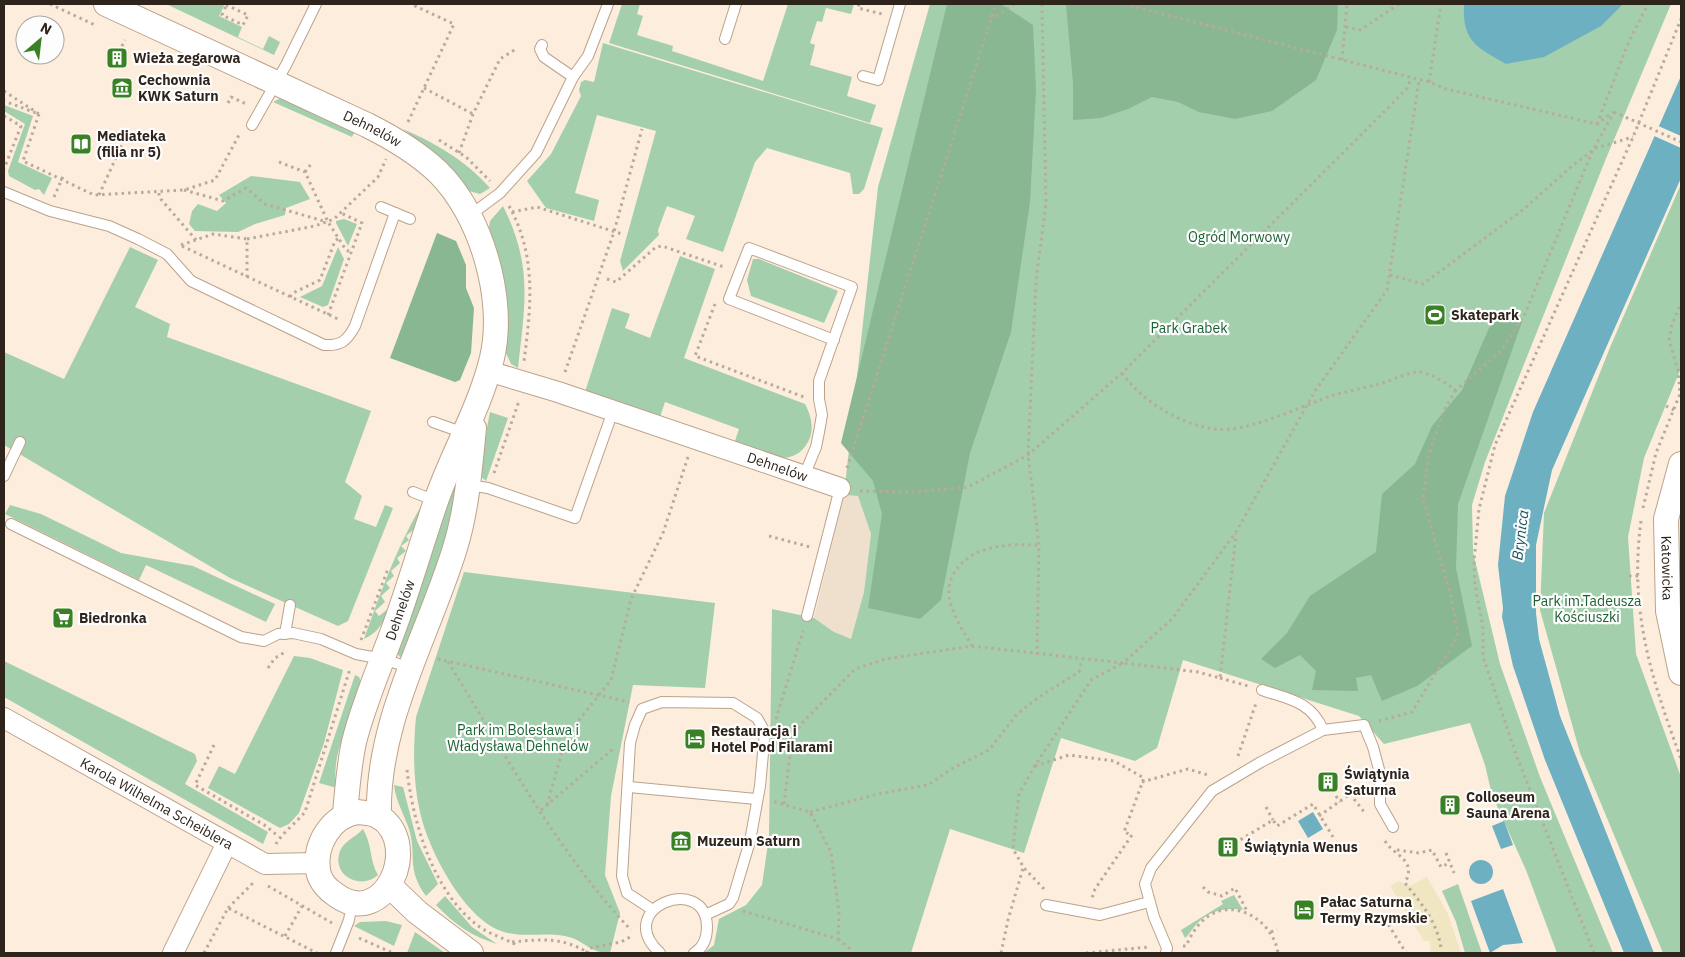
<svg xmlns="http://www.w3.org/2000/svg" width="1685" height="957" viewBox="0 0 1685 957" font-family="'IBM Plex Sans',sans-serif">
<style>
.industrial{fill:#eee0cc}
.green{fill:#a3cfac}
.forest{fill:#88b792}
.sand{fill:#f0e6c1}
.water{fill:#6cb0c1}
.pier{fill:#fdeddd}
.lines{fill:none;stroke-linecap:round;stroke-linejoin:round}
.service-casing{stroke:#bca28a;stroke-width:12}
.minor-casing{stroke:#bca28a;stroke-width:22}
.tertiary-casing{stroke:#bca28a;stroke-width:26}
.path{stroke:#b8aa9c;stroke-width:3;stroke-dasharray:2.5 4;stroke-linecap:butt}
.service{stroke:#fff;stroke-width:10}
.minor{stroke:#fff;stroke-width:20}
.tertiary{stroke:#fff;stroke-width:24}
.labels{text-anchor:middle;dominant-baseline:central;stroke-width:4.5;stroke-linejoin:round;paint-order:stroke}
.poi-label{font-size:14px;font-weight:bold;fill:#2e241b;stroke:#fdfdfd;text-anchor:start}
.street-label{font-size:14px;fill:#2e241b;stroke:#fdfdfd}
.park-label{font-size:14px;fill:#1b6233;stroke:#fdfdfd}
.water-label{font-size:15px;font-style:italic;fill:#17525f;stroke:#fdfdfd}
</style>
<rect width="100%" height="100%" fill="#fdeddd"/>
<path class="industrial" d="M844 495 858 496 871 534 864 592 851 640 834 632 814 618Z"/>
<g class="green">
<path d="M166 4H225L219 16 242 27 238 37 263 49 269 36 280 42 274 55Z"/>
<path d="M622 4H640L637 14 643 16 637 35 673 46 672 51 763 81 788 4H854L851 14 826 8 822 22 817 21 810 43 815 45 810 65 852 77 847 96 876 105 870 123 609 43Z"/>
<path d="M930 4H1671L1605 161 1485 462 1472 505 1473 552 1500 664 1540 777 1613 953H1557L1526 870 1492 795 1485 765 1470 723 1384 744 1359 716 1183 660 1157 748 1135 761 1061 738 1024 853 950 829 911 953H704L714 945 719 919 746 905 762 885 769 836 772 609 814 618 834 632 851 639 864 592 871 534 858 496 844 495 878 187Z"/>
<path d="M603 43 883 128 864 189 859 194H853L850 173 767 148 755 162 723 252 686 239 695 216 667 206 658 230 659 235 623 271 620 261 656 131 597 115 575 193 599 200 594 221 546 208 527 181 551 154 581 96 579 90 581 82 585 80 594 82Z"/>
<path d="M281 98 355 131 352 137 273 102Z"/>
<path d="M4 105 33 116 18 162 52 178 44 195 39 189 35 190 9 176 8 171 25 124 4 111Z"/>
<path d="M403 129C437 144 465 160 490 188L480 194 469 191 436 154Z"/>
<path d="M251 176 300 182 310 199 286 208 285 215 255 224 238 232 195 231 189 224 192 211 198 204 217 211 226 203 219 195Z"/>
<path d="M1681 184V368L1644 458 1628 537 1636 654 1681 777V953H1663L1580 753 1540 610 1544 513 1611 345Z"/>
<path d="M503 206C533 266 525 304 518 368L511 364 505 351V289L502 270 489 227 490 221Z"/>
<path d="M344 219 357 224 348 246 336 223V221Z"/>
<path d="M130 247 158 260 135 307 170 324 167 337 371 411 345 482 362 496 354 519 376 527 385 505 393 508 348 621 338 626 230 578 4 445V352L64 379Z"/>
<path d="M338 247 344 259 328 305 323 307 300 297 322 286Z"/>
<path d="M680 256 715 269 684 358 805 404C811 415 815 430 808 442 792 471 759 453 734 444L739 429 665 402 660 417 585 392 612 308 630 314 625 328 650 338Z"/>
<path d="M753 259H759L838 291 824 323 751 296 747 280Z"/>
<path d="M490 412 508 418 486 481 478 474Z"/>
<path d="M465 441 448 542 403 657H400L396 652Z"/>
<path d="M10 505 41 514 121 553 193 566 275 604 266 622 146 565 139 580 5 514Z"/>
<path d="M420 508 422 509 418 526 406 536 409 540 401 546 406 551 397 558 400 563 391 571 394 576 386 583 390 588 381 596 385 602 375 611 379 616 389 608C383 623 379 632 364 639 380 594 396 549 420 508Z"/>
<path d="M464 572 715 603 705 688 633 685 611 796 605 875 620 913 610 953C590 953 586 942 569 937 547 931 522 939 501 931 463 917 428 849 420 812 413 782 413 748 416 717Z"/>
<path d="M294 656 310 658 343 670 324 743 299 813 289 824 280 828 208 788 219 766 235 774Z"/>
<path d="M4 661 195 754 197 761 185 784 268 832 263 844 4 697Z"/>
<path d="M355 675 359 677 363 687C352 717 329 756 337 788L319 783Z"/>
<path d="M394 785 403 787 417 841 438 884 426 896C406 869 417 855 409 829 404 814 396 802 394 785Z"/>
<path d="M363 829C373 847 369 859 378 875 360 891 331 875 340 851 344 841 356 837 363 829Z"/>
<path d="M1458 884 1482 953H1465L1456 922 1442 891Z"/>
<path d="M1234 895 1243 910C1224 907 1208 911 1195 926 1191 930 1189 935 1185 938L1181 930 1223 904 1221 901Z"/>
<path d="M445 896 472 927 497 944C471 936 454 924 436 905Z"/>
<path d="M386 921 402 925 394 946 354 926 360 922Z"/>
<path d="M415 932 445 953H407Z"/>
</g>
<g class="forest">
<path d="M947 4H1001L1033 25 1036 90 1030 202 1011 332 970 453 941 600 920 619 868 608 882 514 873 481 841 443Z"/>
<path d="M1066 4H1338L1337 30 1316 80 1272 111 1235 119 1199 112 1178 102 1152 97 1128 109 1101 118 1073 120V83Z"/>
<path d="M437 233 456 241 466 265V288L474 308 471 353 460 380 455 382 390 358Z"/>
<path d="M1507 312 1522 322 1458 504 1456 568 1472 646 1417 686 1382 701 1371 675 1356 678 1358 691 1312 690 1316 671 1300 655 1275 668 1261 659 1287 633 1310 596 1376 552 1382 494 1415 464 1432 426 1462 390 1489 328Z"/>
</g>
<path class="sand" d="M1427 877 1448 914 1461 953H1431L1430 941H1424L1390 886 1399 881 1410 886Z"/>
<g class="water">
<path d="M1464 4H1623L1601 26 1544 57 1506 64C1476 47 1462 41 1464 4Z"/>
<path d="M1681 76V178L1552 470 1536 545V613L1539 639 1560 716 1654 953H1624L1545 760 1513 666 1502 617 1503 608 1498 565 1505 496 1533 412Z"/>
<path d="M1313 812 1323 829 1308 838 1298 821Z"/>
<path d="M1504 821 1513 845 1501 849 1492 826Z"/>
<circle cx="1481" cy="872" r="12"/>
<path d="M1503 889 1523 943 1503 945 1490 953 1471 901Z"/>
</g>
<path class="pier" d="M1656 125 1681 136V148L1652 135Z"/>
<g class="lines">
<g class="service-casing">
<g id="service">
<path d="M725 39 736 4"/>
<path d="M542 45 540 49 544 57 573 77"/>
<path d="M863 76 878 80 900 4"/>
<path d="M252 125 286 65 316 4"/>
<path d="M4 192 50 211 109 226 138 239 167 254 191 281 324 345C341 346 347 341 355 326L395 213"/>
<path d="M381 207 410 219"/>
<path d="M469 216 500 193 536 153 573 77 588 56 608 4"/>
<path d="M433 422 464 433"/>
<path d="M4 476 20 442"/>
<path d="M804 476 816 447 819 432 822 415 819 399V381L852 287 749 248 729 299 834 340"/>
<path d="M468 485 488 488 575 518 613 411"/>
<path d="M413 492 436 501"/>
<path d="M11 524 241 637 264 641 278 634 293 633 321 639 356 654 383 659 411 668"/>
<path d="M807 616 840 488"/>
<path d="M285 634 290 605"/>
<path d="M1262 690C1288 699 1311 701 1323 730"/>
<path d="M629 787 756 799"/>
<path d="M1046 905 1100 915 1149 902"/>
<path d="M653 910 627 893 622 876 630 743 635 725 642 709 662 702 733 703 757 718 765 732 760 786 750 841 733 898 729 904 705 915"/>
<path d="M336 953 349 920 352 903"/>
<path d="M660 953C611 908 706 872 707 927 707 938 703 948 694 953"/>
<path d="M1166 953 1167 948 1154 917 1145 884 1151 868 1212 791 1261 762 1323 730 1364 725 1373 747 1380 773V804L1393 827"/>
</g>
</g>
<g class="minor-casing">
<g id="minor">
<path id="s1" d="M488 371 558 392 840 488"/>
<path id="s2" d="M4 718 265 864 317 863"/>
<path d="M173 953 227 843"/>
</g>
</g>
<g class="tertiary-casing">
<g id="tertiary">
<path id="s3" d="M106 4 367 125C393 138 417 152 438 172 481 214 506 299 492 358 480 408 453 452 436 501 423 539 412 577 399 614 385 655 364 701 354 742 349 765 347 790 345 814"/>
<path id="s4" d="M1681 464 1666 519 1668 611 1681 673"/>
<path d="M358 812C364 813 374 813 380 817 422 846 384 930 336 895 328 890 320 881 318 871 314 844 331 816 358 812Z"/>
<path d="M379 817C376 722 428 636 455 548 467 509 470 468 474 428"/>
<path d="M390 886 417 912 471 953"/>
</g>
</g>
<g class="path">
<path d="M50 4 95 25"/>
<path d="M859 4 858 8 882 14"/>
<path d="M1124 4 1429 82 1446 89 1597 124 1613 112"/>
<path d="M226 5 248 15 243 25 222 15 227 4"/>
<path d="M990 17H995L1014 4"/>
<path d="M1346 27 1360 30 1399 4"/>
<path d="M119 52 125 40"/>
<path d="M1342 60 1347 4"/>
<path d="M1429 82 1441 4"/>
<path d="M424 88 473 114"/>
<path d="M4 91 39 114 4 101"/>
<path d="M228 103 231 97 246 104"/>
<path d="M1614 112 1681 142"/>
<path d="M39 114 23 161 94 195 184 190 215 180 240 133"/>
<path d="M4 116 21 126 4 169"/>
<path d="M408 122 454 24 411 4"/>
<path d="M1597 124 1629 41 1648 4"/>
<path d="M439 140 466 157 490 181"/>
<path d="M459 153 473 114 500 59 516 49"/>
<path d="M279 162 305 172 328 222 346 250 351 252"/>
<path d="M305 172 311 164"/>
<path d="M184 190 223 201 246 188 265 204 327 222"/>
<path d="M159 193V197L196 240"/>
<path d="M99 195 125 138 112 131"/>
<path d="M54 197 64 174"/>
<path d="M509 206C537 256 531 307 524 361"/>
<path d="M512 212 537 207 622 234"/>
<path d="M247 239 315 226 334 219 378 177 386 159"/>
<path d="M181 245 213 234 247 239V277"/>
<path d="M182 246 340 320"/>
<path d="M1390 275 1423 284 1524 209 1572 166 1596 148 1633 137"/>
<path d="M607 279 616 282 656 247 662 246 724 267"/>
<path d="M290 297 293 293 320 280 335 241 339 238"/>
<path d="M715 304 695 356 804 397"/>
<path d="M328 315 362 223 341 213"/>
<path d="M565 372 614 232 642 129"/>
<path d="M1122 373C1142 401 1179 424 1214 429 1246 434 1303 405 1334 395 1349 391 1364 388 1379 384 1388 382 1411 371 1419 372 1432 373 1445 383 1456 390L1501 351 1525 314 1592 152 1614 112"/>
<path d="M1666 406 1674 410"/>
<path d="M847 468 996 4"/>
<path d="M494 473 519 401"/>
<path d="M860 491 914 492 968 487 1028 455 1122 373 1392 104 1407 88 1411 79"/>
<path d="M1643 508 1656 453 1680 394 1678 370 1669 340 1672 324 1681 304"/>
<path d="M1641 521C1629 611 1651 677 1681 759"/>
<path d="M769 536 810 547"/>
<path d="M1629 576H1638"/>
<path d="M361 640 388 569"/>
<path d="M972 646 1123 663 1172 619 1236 532 1315 391 1387 290 1419 80"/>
<path d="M1037 655 1039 545 1028 455 1036 280 1046 203 1042 4"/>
<path d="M438 659 629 702"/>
<path d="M448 662C504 752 558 853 631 930"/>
<path d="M268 668 275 658 287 651"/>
<path d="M1220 678 1248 686"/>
<path d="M776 719 803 631"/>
<path d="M1379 721 1412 712 1458 636 1452 600 1423 499 1428 457 1444 410 1456 390"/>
<path d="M214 745 195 785 266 826 279 837"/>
<path d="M1238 756 1256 703"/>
<path d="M1035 766 1069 755 1114 761 1144 778 1124 832 1132 835 1095 889 1092 898"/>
<path d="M407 770C413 823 433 891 477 925 490 935 505 938 518 946"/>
<path d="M1142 782 1188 769 1208 775"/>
<path d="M1350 794 1365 813"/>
<path d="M1336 796 1340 802"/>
<path d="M784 804 792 738 803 722 855 669 885 659 972 646C965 634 955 619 951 605 948 594 948 585 953 575 970 544 1008 544 1039 545"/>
<path d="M547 805 564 745 579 720 611 680 631 599 663 533 688 457"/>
<path d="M1266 807 1273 820"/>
<path d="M541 810 613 749"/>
<path d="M810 812 878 794 928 785 953 768 989 750 1017 714 1039 697 1079 672 1082 659"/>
<path d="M1319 816 1350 794 1354 769"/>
<path d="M1385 841C1395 857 1417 859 1405 883 1422 904 1437 922 1441 948"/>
<path d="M1235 843 1273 820 1277 826 1313 804 1333 837"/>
<path d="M276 844C282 833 297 822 305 812L350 669"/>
<path d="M1397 850 1419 853 1432 850 1441 867 1449 863"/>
<path d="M1446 853 1454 873"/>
<path d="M268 886 332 923"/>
<path d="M1203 887 1208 892 1222 896 1235 888 1248 913"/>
<path d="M1044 889 1024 868 1013 849 1019 794 1036 764 1091 680 1123 663 1198 672 1220 678 1236 534"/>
<path d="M228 908 254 882"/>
<path d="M743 911 838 939 839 913 831 852 810 812 772 801"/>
<path d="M1385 919 1406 953"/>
<path d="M1271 932 1277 929"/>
<path d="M285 936 302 906"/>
<path d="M359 938 393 953"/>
<path d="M838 939 849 948 850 953"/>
<path d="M512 942C544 939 561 937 589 953"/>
<path d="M1183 946H1186C1192 933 1199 921 1212 914 1241 899 1274 925 1278 953"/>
<path d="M204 953 228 908 317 953"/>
<path d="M586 953 590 948 621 942 632 936"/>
<path d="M1001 953 1008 920 1023 868"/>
<path d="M1086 953 1149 947"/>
<path d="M1594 953 1517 757 1483 657V628L1475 585 1474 561 1479 509 1495 445 1633 137 1681 19"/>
</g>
<use href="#service" class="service"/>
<use href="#minor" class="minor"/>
<use href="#tertiary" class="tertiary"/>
</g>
<defs>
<g id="building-square" transform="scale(1.125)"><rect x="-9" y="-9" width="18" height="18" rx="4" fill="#3a8126" stroke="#fdfdfd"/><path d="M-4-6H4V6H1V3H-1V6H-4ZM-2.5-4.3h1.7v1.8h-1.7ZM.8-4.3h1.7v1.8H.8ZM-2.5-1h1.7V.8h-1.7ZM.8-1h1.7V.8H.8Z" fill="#fff"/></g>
<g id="museum-square" transform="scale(1.125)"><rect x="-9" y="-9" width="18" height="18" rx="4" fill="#3a8126" stroke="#fdfdfd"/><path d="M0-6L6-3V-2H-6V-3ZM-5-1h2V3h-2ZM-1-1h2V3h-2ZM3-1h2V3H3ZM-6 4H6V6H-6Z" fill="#fff"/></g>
<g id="library-square" transform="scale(1.125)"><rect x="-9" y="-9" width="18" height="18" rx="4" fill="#3a8126" stroke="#fdfdfd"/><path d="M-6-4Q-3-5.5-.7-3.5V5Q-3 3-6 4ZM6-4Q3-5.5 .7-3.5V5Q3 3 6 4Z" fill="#fff"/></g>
<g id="stadium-square" transform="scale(1.125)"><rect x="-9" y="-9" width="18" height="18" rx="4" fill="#3a8126" stroke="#fdfdfd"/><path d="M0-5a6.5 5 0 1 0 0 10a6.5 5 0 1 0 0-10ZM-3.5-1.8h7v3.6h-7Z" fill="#fff"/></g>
<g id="supermarket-square" transform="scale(1.125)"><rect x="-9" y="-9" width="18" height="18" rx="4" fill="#3a8126" stroke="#fdfdfd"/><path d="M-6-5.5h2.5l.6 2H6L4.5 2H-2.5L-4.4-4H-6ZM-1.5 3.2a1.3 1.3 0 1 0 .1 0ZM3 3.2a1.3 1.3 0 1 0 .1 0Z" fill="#fff"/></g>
<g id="hotel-square" transform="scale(1.125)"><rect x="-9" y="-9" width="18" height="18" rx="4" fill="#3a8126" stroke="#fdfdfd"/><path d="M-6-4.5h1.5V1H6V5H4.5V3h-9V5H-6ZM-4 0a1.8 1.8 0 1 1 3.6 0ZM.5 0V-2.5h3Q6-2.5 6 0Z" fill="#fff"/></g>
</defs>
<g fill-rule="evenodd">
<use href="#building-square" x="117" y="58"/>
<use href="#museum-square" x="122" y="88"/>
<use href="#library-square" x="81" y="144"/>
<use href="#stadium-square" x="1435" y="315"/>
<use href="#supermarket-square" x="63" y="618"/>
<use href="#hotel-square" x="695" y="739"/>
<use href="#building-square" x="1328" y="782"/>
<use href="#building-square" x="1450" y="805"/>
<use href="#museum-square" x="681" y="841"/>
<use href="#building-square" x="1228" y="847"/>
<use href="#hotel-square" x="1304" y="910"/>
</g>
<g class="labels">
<g class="poi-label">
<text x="133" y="58">Wieża zegarowa</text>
<text x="138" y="80">Cechownia<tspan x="138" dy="16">KWK Saturn</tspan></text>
<text x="97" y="136">Mediateka<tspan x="97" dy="16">(filia nr 5)</tspan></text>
<text x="1451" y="315">Skatepark</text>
<text x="79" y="618">Biedronka</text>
<text x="711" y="731">Restauracja i<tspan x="711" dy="16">Hotel Pod Filarami</tspan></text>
<text x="1344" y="774">Świątynia<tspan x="1344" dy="16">Saturna</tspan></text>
<text x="1466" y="797">Colloseum<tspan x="1466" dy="16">Sauna Arena</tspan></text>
<text x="697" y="841">Muzeum Saturn</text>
<text x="1244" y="847">Świątynia Wenus</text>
<text x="1320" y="902">Pałac Saturna<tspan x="1320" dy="16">Termy Rzymskie</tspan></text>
</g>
<g class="street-label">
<text stroke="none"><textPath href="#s3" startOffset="294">Dehnelów</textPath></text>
<text stroke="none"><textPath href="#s1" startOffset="305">Dehnelów</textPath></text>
<text stroke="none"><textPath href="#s4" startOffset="106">Katowicka</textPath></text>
<text transform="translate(400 610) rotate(-71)">Dehnelów</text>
<text stroke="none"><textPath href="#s2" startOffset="175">Karola Wilhelma Scheiblera</textPath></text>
</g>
<g class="park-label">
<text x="1239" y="237">Ogród Morwowy</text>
<text x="1189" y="328">Park Grabek</text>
<text x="1587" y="601">Park im.Tadeusza<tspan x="1587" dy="16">Kościuszki</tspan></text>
<text x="518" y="730">Park im Bolesława i<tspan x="518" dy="16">Władysława Dehnelów</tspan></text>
</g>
<g class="water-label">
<text transform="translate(1520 535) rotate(-83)">Brynica</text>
</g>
</g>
<rect width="1685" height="957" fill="none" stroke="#2e241b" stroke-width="10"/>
<g transform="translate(40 40) rotate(28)"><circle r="24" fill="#fdfdfd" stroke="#aaa6a3"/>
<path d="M0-4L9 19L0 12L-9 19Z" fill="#3a8126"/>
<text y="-8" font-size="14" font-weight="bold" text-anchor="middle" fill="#2e241b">N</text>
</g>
</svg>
